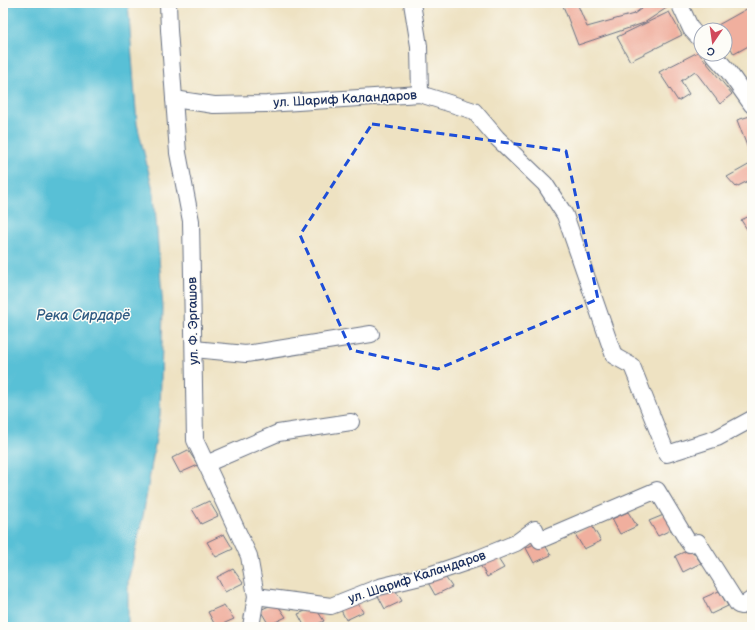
<svg xmlns="http://www.w3.org/2000/svg" width="755" height="630" viewBox="0 0 755 630" font-family="'Balsamiq Sans',sans-serif">
<style>
.water{fill:#59c0d6;stroke:#3a789a}
.building{fill:#f0af9e}
.lines{fill:none;stroke-linecap:round;stroke-linejoin:round}
.street-casing{stroke:#656e81;stroke-width:18}
.street{stroke:#fff;stroke-width:16}
.marked{fill:none;stroke:#1d4ed8;stroke-width:3;stroke-dasharray:8 5;stroke-linejoin:round}
.labels{text-anchor:middle;dominant-baseline:central;stroke-width:3;stroke-linejoin:round;paint-order:stroke}
.street-label{font-size:13px;fill:#1b2f5e;stroke:#fdfcf7}
.water-label{font-size:14px;font-style:italic;fill:#2e5a82;stroke:#fdfcf7}
</style>
<rect width="100%" height="100%" fill="#fdfcf7"/>
<filter id="ink" filterUnits="userSpaceOnUse"><feTurbulence type="fractalNoise" baseFrequency=".025" numOctaves="2"/><feDisplacementMap in="SourceGraphic" scale="8" xChannelSelector="R" yChannelSelector="G"/><feConvolveMatrix kernelMatrix="1 2 1 2 8 2 1 2 1" color-interpolation-filters="sRGB"/></filter>
<filter id="wash" filterUnits="userSpaceOnUse"><feTurbulence type="fractalNoise" baseFrequency=".012" numOctaves="4" result="noise"/><feDisplacementMap in="SourceGraphic" scale="16" xChannelSelector="R" yChannelSelector="G"/><feGaussianBlur stdDeviation="0.9" result="paint"/><feColorMatrix in="noise" values="0 0 0 0 0 0 0 0 0 0 0 0 0 0 0 0 0 1.4 0 .05"/><feComposite in="paint" operator="in"/></filter>
<g filter="url(#wash)">
<rect width="100%" height="100%" fill="#eee2c2"/>
<path class="water" d="M3 3H128L137 124 154 194 163 308 160 415 143 516 128 581V627H3Z"/>
<g id="blocks">
<g class="building">
<path d="M562 3H577L587 27 634 14 649 3H671V5L644 23 578 45Z"/>
<path d="M752 6V44L734 54 725 38V30H720L718 25Z"/>
<path d="M669 12 682 35 630 61 617 37Z"/>
<path d="M698 52 732 94 720 104 695 71 681 81 689 94 678 101 659 72Z"/>
<path d="M750 116 752 120V152L750 154 737 120Z"/>
<path d="M752 163V179L736 187 727 177Z"/>
<path d="M752 215V237L741 220Z"/>
<path d="M188 450 198 465 180 473 172 458Z"/>
<path d="M209 501 218 516 201 524 192 509Z"/>
<path d="M628 512 637 526 620 534 612 519Z"/>
<path d="M666 514 675 528 658 536 649 521Z"/>
<path d="M592 526 601 541 584 549 575 534Z"/>
<path d="M224 534 233 549 216 557 207 542Z"/>
<path d="M542 540 551 555 534 563 526 548Z"/>
<path d="M691 549 701 563 683 572 675 556Z"/>
<path d="M495 554 504 568 487 577 478 561Z"/>
<path d="M233 569 243 583 225 592 217 577Z"/>
<path d="M442 572 452 587 435 595 426 579Z"/>
<path d="M393 586 402 601 385 609 377 594Z"/>
<path d="M719 591 728 606 711 614 703 598Z"/>
<path d="M354 597 363 612 346 620 338 604Z"/>
<path d="M276 603 286 617 269 625 260 610Z"/>
<path d="M224 605 234 619 216 627 208 612Z"/>
<path d="M315 607 324 621 311 627H305L298 614Z"/>
</g>
</g>
</g>
<g filter="url(#ink)">
<use href="#blocks" fill-opacity="0" stroke="#656e81" stroke-width="1"/>
<g class="lines">
<g class="street-casing">
<g id="street">
<path d="M168 3 169 30 178 153 191 221 195 440 249 556 256 596 251 627"/>
<path d="M412 3 419 46 420 94"/>
<path d="M679 3 691 29 701 40"/>
<path d="M713 54 728 71 752 105"/>
<path d="M174 99 214 105 267 104 420 94 474 111 497 138 545 184 565 215 614 356 632 366 667 454 717 438 752 419"/>
<path d="M194 349 246 354 371 334"/>
<path d="M206 464 278 433 351 422"/>
<path d="M256 596 331 606 379 587 429 575 479 558 516 543 535 529 540 540 657 490 687 540 690 544 698 542 738 605 742 606 752 599"/>
</g>
</g>
<use href="#street" class="street"/>
</g>
</g>
<path class="marked" d="M372 124 566 151 598 299 438 369 351 350 300 235Z"/>
<g class="labels">
<g class="street-label">
<text transform="translate(345 99) rotate(-3)">ул. Шариф Каландаров</text>
<text transform="translate(193 321) rotate(-91)">ул. Ф. Эргашов</text>
<text transform="translate(417 577) rotate(-18)">ул. Шариф Каландаров</text>
</g>
<g class="water-label">
<text x="83" y="315">Река Сирдарё</text>
</g>
</g>
<rect width="755" height="630" fill="none" stroke="#fdfcf7" stroke-width="16"/>
<g transform="translate(713 42) rotate(193)"><circle r="19" fill="#fdfcf7" stroke="#a3aaba"/>
<path d="M0-3L7 15L0 10L-7 15Z" fill="#d1495b"/>
<text y="-6" font-size="11" font-weight="bold" text-anchor="middle" fill="#1b2f5e">С</text>
</g>
</svg>
